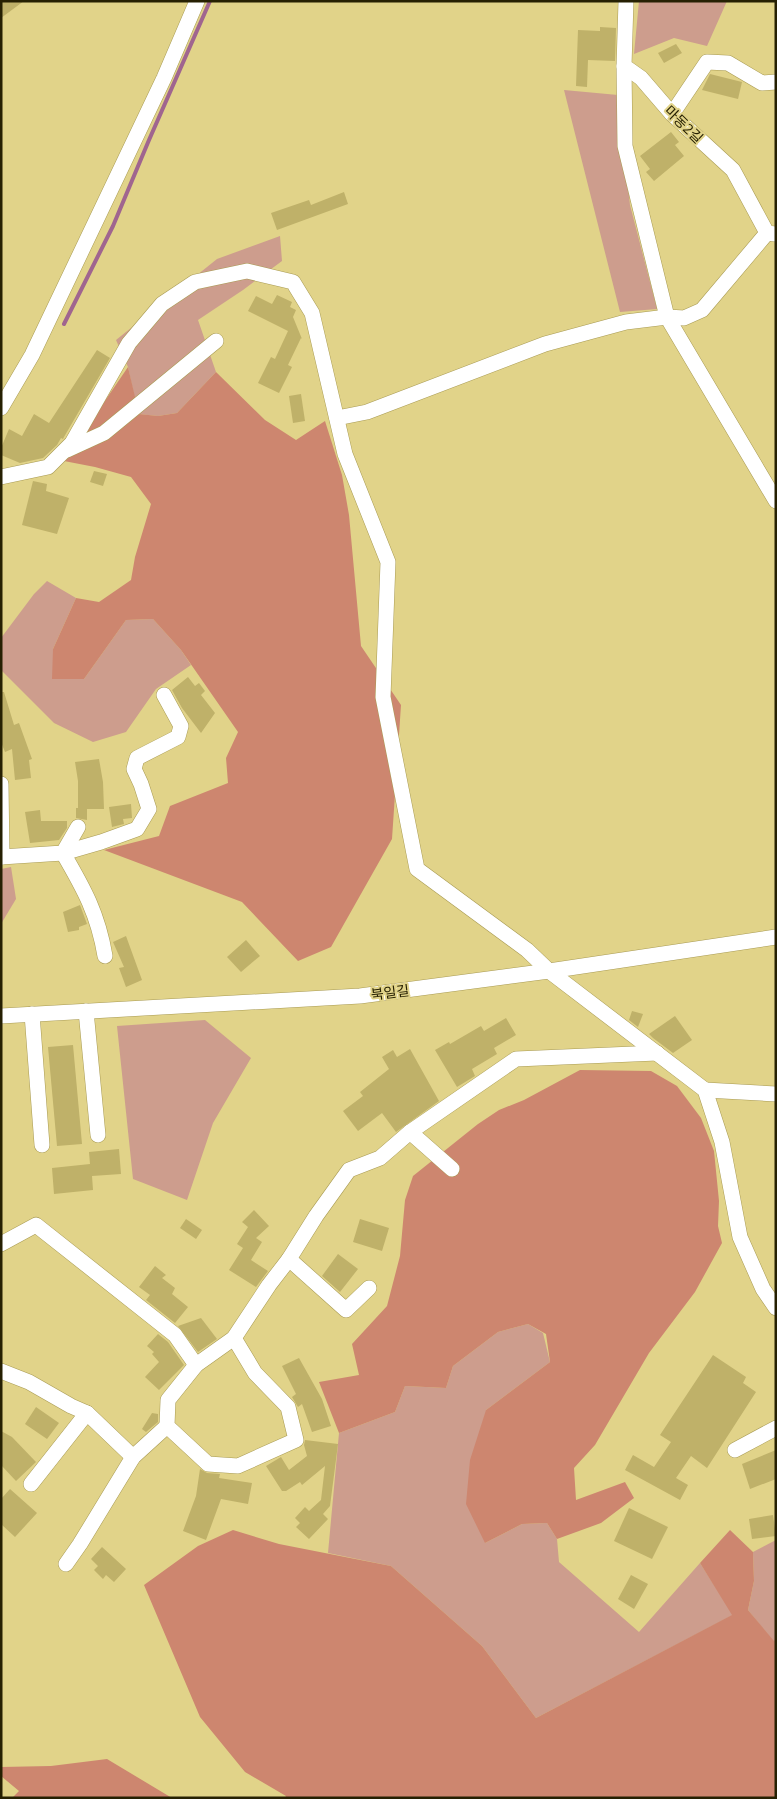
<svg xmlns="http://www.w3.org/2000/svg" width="777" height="1799" viewBox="0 0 777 1799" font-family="'Open Sans','Noto Sans KR',sans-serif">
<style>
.green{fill:#cd9d8d}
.forest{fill:#cd866f}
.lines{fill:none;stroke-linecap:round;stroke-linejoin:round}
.stream{stroke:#a0658f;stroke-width:4}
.building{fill:#bfb169}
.minor-casing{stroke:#a99b53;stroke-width:16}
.minor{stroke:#fff;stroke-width:15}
.labels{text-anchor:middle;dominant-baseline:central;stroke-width:4;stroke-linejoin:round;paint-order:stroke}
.street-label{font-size:14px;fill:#262002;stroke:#e1d389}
</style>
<rect width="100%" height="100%" fill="#e1d389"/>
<g class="green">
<path d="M639 1H727L707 46 674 38 634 54Z"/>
<path d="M564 90 618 95 630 205 657 309 620 312Z"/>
<path d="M280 236 282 261 243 290 198 320 216 372 177 413 158 416 138 414 128 367 116 340 217 259Z"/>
<path d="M47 581 76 598 53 649 84 679 126 620 153 619 181 650 191 665 156 689 126 732 93 742 54 723 1 670V638L34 594Z"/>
<path d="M11 867 16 899 1 924V869Z"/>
<path d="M205 1020 251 1058 213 1123 187 1200 133 1179 117 1026Z"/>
<path d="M528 1324 543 1333 550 1362 486 1410 485 1543 522 1524 547 1523 557 1539 559 1562 639 1632 700 1563 733 1615 536 1718 482 1646 391 1566 328 1553 339 1433 395 1412 405 1386 446 1388 453 1366 498 1332Z"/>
<path d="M776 1540V1638L774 1642 748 1610 754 1581 753 1552Z"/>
</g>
<g class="forest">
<path d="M128 367 139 414 158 416 177 413 216 372 265 420 296 440 325 421 342 475 349 515 361 646 401 705 392 839 331 947 298 961 242 902 104 850 159 836 170 806 228 783 226 758 238 732 181 650 153 619 126 620 84 679H52L53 649 76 598 99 602 131 580 135 557 151 504 131 477 95 467 64 461Z"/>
<path d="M580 1070 651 1071 677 1086 701 1118 714 1151 719 1201 718 1226 722 1243 695 1292 649 1353 595 1445 574 1468 576 1500 625 1482 634 1498 601 1523 557 1539 547 1523 522 1524 485 1543 466 1504 470 1460 486 1410 550 1362 546 1334 528 1324 498 1332 453 1366 446 1388 405 1386 395 1412 339 1433 319 1382 359 1375 352 1344 387 1306 400 1256 405 1200 413 1176 478 1124 499 1110 524 1100Z"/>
<path d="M233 1530 279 1544 391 1566 482 1646 536 1718 732 1615 700 1563 730 1530 753 1552 754 1581 748 1610 774 1641 776 1638V1798H285L286 1796 245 1772 200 1717 144 1585 198 1546Z"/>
<path d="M107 1759 172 1798H12L19 1791 1 1776V1767L51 1766Z"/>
</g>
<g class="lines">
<path class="stream" d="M64 324 113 226 149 140 210 1"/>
</g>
<g class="building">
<path d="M1 1H24L1 18Z"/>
<path d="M600 27 616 28 615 61 588 60 587 87 576 86 578 30 600 31Z"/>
<path d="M676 44 682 53 664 63 658 53Z"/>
<path d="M710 74 742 82 738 99 702 90Z"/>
<path d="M671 132 679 142 675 145 684 156 654 181 646 172 650 169 640 156Z"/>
<path d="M344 192 348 204 277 230 271 213 309 200 311 205Z"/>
<path d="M277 295 292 302 290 307 296 310 293 317 302 339 301 338 288 365 292 367 279 393 258 383 271 357 275 359 288 331 248 311 256 296 272 304Z"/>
<path d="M97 350 110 358 64 437 63 439 61 438 57 445 43 458 20 463 1 455V448L9 429 22 436 34 414 49 423Z"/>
<path d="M301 394 305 421 293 423 289 396Z"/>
<path d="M94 471 107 474 103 486 90 482Z"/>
<path d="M33 481 47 484 46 491 69 498 57 534 22 525Z"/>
<path d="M188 677 195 686 199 683 205 691 201 695 215 713 201 733 182 708 172 690Z"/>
<path d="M1 692H4L14 725 19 723 32 759 29 760 31 778 15 780 12 749 5 752 1 742Z"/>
<path d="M99 759 103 782 104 809H87V820L76 818V808H78V781L75 762Z"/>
<path d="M131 804 132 818 123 819 124 824 112 827 109 807Z"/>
<path d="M40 810 41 821H67V828L59 840 30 843 25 812Z"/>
<path d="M80 905 87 924 79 927V930L68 932 63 912Z"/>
<path d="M126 936 142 980 126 987 119 968 124 967 113 942Z"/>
<path d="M246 940 260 956 241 972 227 957Z"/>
<path d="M632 1011 643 1014 638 1027 629 1020Z"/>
<path d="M675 1016 692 1040 673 1053 653 1038 649 1034Z"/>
<path d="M506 1018 516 1035 494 1048 497 1054 472 1069 475 1076 457 1087 435 1050 449 1042 450 1044 481 1026 484 1031Z"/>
<path d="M73 1045 82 1144 57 1146 48 1047Z"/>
<path d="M410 1049 439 1101 396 1132 382 1113 358 1131 343 1111 363 1096 360 1092 389 1069 382 1057 393 1050 397 1057Z"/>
<path d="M119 1149 121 1174 92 1176 93 1190 54 1194 52 1168 90 1164 89 1152Z"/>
<path d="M254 1210 269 1226 256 1238 262 1242 251 1260 268 1271 256 1287 229 1270 243 1248 237 1244 248 1227 242 1222Z"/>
<path d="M186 1219 202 1230 196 1239 180 1228Z"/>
<path d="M360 1219 389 1228 382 1251 353 1242Z"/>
<path d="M338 1254 358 1269 340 1292 322 1276Z"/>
<path d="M155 1266 166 1275 162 1278 175 1288 172 1294 188 1307 175 1323 146 1300 150 1295 139 1287Z"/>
<path d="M201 1318 217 1339 198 1352 178 1326Z"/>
<path d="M158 1334 168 1342 184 1365 159 1390 145 1377 159 1362 152 1354 154 1352 147 1346Z"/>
<path d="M713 1355 746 1377 743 1383 756 1392 707 1468 691 1456 676 1478 688 1485 680 1500 625 1470 633 1455 654 1467 671 1442 660 1435Z"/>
<path d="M299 1358 322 1399 331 1426 312 1432 302 1404 298 1407 292 1397 296 1394 282 1366Z"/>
<path d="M36 1407 59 1423 47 1439 25 1424Z"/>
<path d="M152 1413 158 1414V1422L146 1432 142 1429Z"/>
<path d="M1 1431 12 1437 36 1462 16 1481 1 1465Z"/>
<path d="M305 1440 338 1444 330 1506 323 1514 328 1519 309 1539 296 1527 300 1523 295 1518 305 1507 309 1511 321 1500 325 1466 302 1485 300 1482 286 1491H282L266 1466 281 1457 289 1470 307 1456 304 1445Z"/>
<path d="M776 1450V1479L750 1489 742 1464Z"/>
<path d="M200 1469 207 1473 220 1474 219 1478 252 1483 248 1504 221 1499 206 1540 183 1531 196 1496Z"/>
<path d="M10 1489 37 1513 15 1537 1 1524V1499Z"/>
<path d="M629 1508 668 1527 652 1559 614 1541Z"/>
<path d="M773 1515 776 1536 752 1539 749 1519Z"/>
<path d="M102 1547 126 1569 114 1582 106 1575 103 1579 94 1570 98 1566 91 1559Z"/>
<path d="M631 1575 648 1584 634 1609 618 1599Z"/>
</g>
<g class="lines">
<g class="minor-casing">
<g id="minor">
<path d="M626 1 624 66 641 78 672 114 733 170 767 233 775 234"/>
<path d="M624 66 625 146 667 317 776 501"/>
<path d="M672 114 707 62 728 63 762 83 776 82"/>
<path d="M1 408 32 355 164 78 197 1"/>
<path d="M337 418 367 412 545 344 626 322 667 317 684 318 702 310 767 233"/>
<path d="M67 450 104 433 216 341"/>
<path d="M1 477 48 467 72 443 129 343 162 304 195 282 247 271 293 282 312 313 345 454 388 562 383 697 417 869 527 950 549 971 705 1090 722 1142 740 1237 763 1289 776 1308"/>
<path d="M1 784 2 857"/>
<path d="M1 857 63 853 78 827"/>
<path d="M105 956C98 914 84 889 63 853L101 842 137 829 149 809 141 784 134 769 137 758 178 737 181 726 164 695"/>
<path d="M86 1011 98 1135"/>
<path d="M32 1014 42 1145"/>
<path d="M1 1016 360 996 549 971 776 937"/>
<path d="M705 1090 776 1094"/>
<path d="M410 1132 452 1169"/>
<path d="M1 1244 36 1225 175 1335 196 1365 234 1338 269 1285 289 1259"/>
<path d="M369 1288 346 1310 289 1259 316 1216 349 1170 380 1158 410 1132 516 1059 657 1053"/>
<path d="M196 1365 168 1400 167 1426 208 1464 238 1466 296 1440 288 1407 255 1373 234 1338"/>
<path d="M1 1371 29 1382 71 1406 87 1413 133 1457"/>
<path d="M735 1450 776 1428"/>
<path d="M31 1484 87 1413"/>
<path d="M66 1564 80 1544 133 1457 167 1426"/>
</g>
</g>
<use href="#minor" class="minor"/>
</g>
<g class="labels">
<g class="street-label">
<text transform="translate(684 124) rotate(44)">마동2길</text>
<text transform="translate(390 992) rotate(-7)">북일길</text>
</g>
</g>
<rect width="777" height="1799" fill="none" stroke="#262002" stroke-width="5"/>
</svg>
